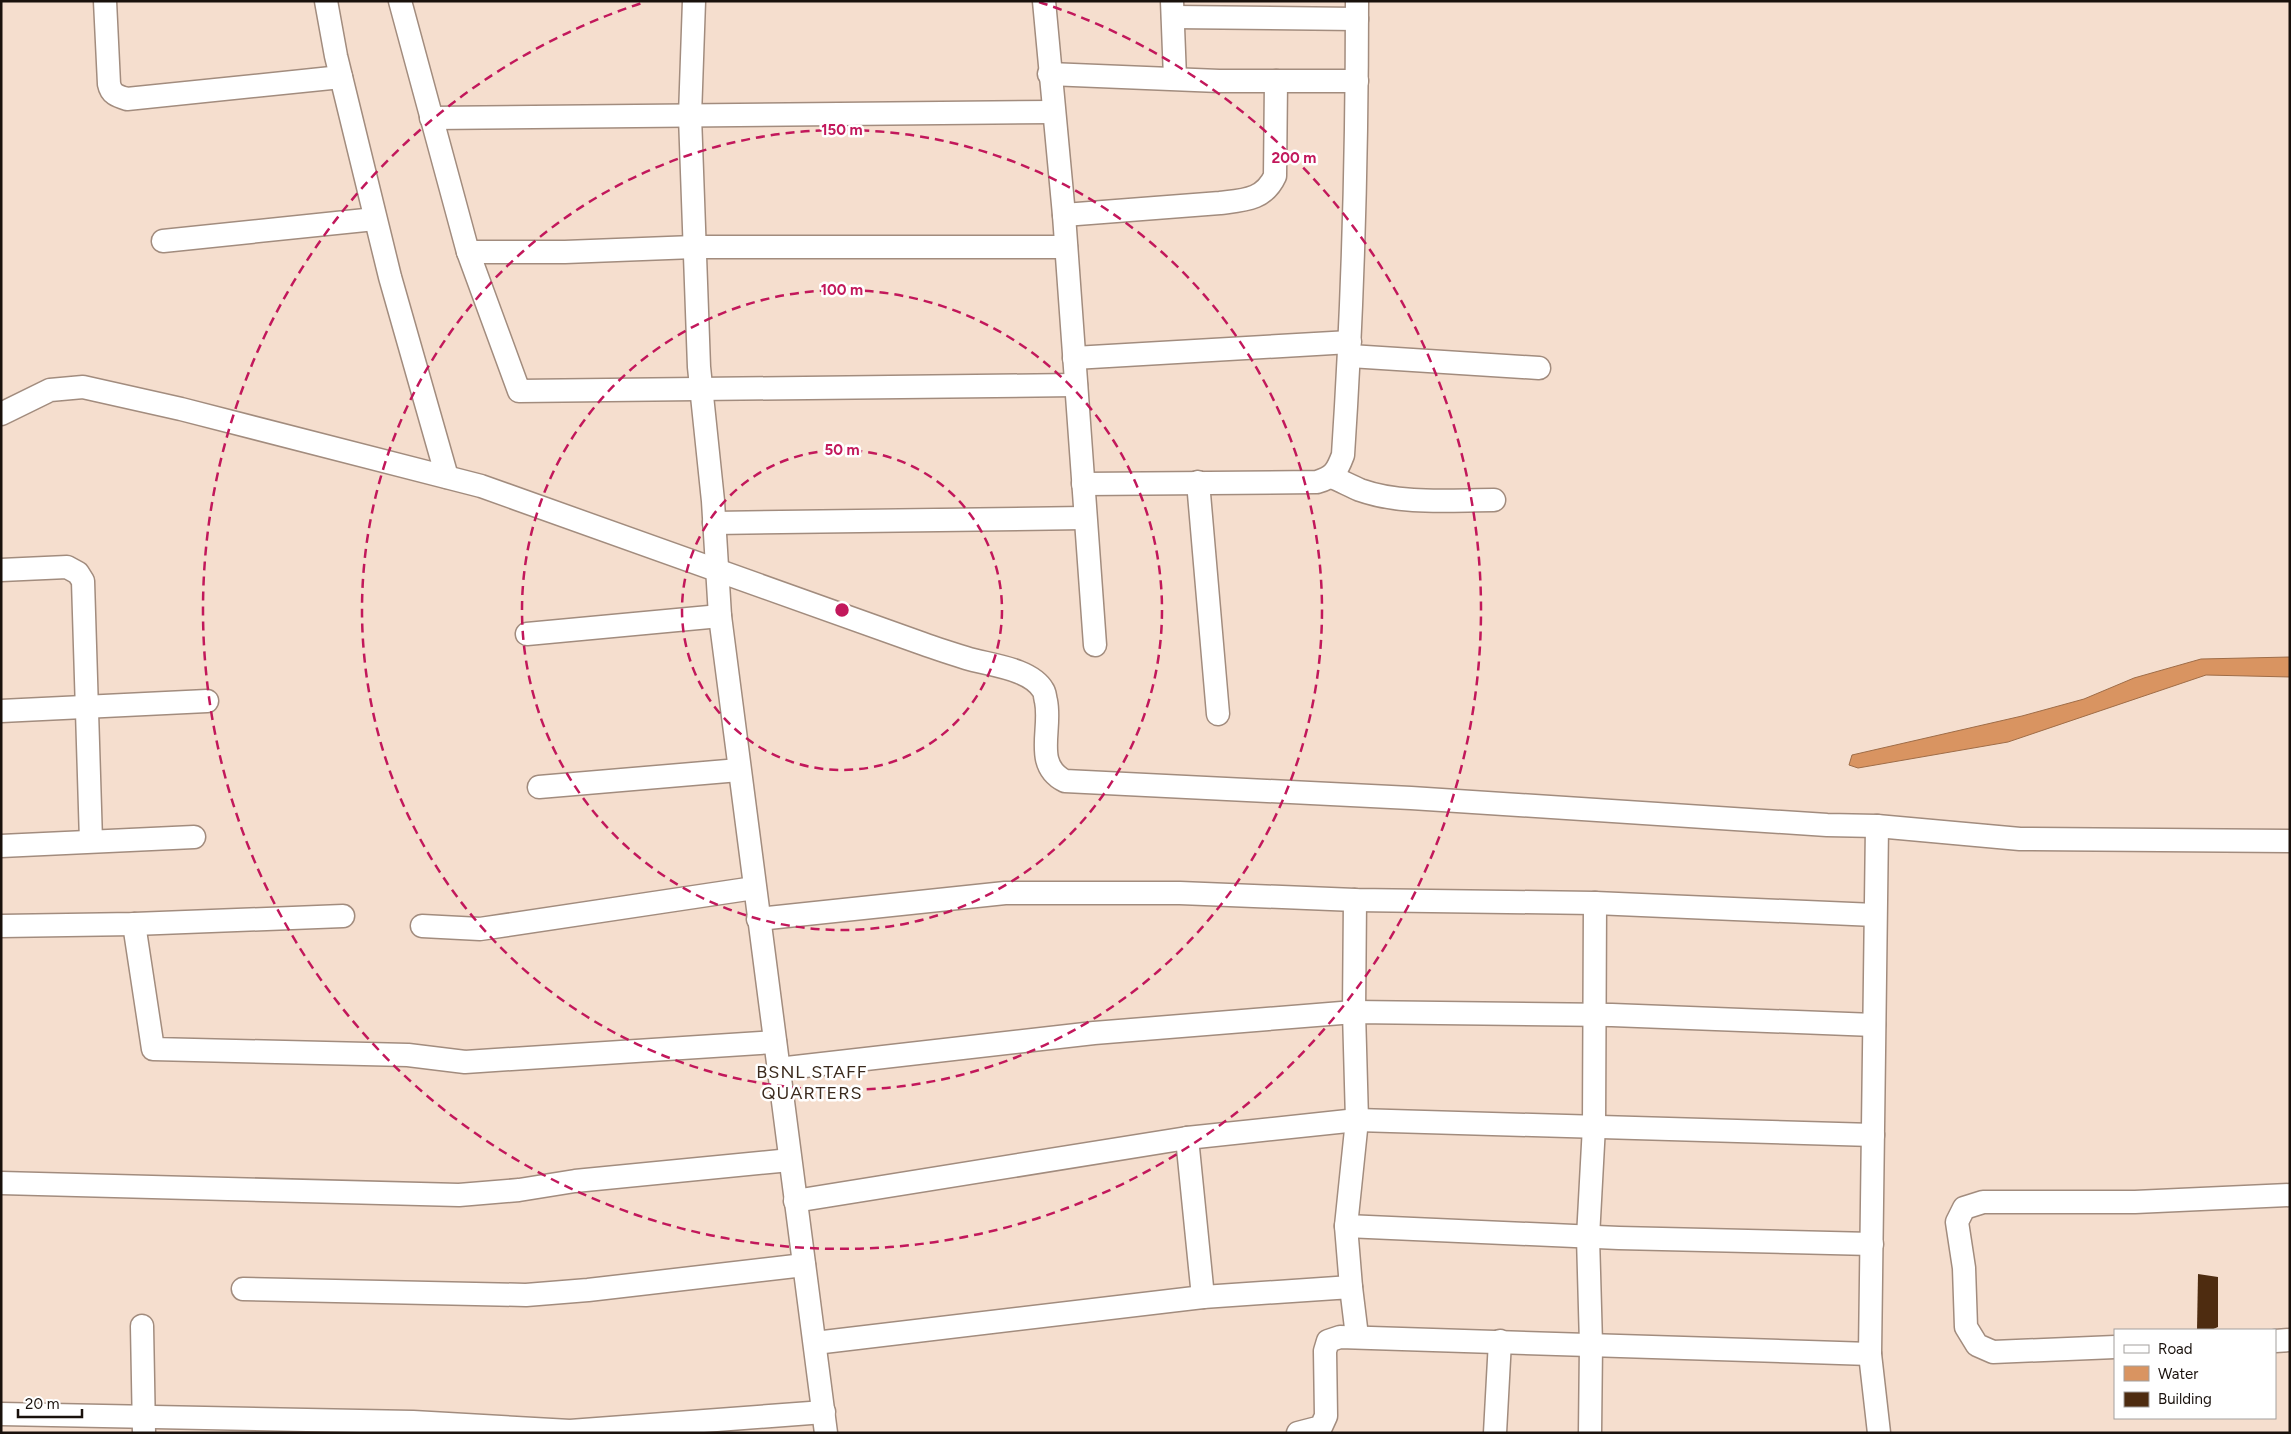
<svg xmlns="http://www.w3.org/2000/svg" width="2291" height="1434" viewBox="0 0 2291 1434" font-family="Figtree,sans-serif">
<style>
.water{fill:#d99461;stroke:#9f6d48}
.building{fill:#4e2c10}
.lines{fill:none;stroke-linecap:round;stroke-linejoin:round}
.minor-casing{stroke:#a28c7e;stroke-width:25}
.minor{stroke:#fff;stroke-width:22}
.ring{fill:none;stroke:#c2185b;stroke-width:2.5;stroke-dasharray:9 6}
.labels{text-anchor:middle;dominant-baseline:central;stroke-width:5;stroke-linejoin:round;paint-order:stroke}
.quarter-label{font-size:18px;letter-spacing:1px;fill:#3b2a1d;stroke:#fff}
.centre{fill:#c2185b;stroke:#fff;stroke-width:2.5}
.ring-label{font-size:15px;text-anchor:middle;font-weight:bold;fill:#c2185b;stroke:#fff;stroke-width:5;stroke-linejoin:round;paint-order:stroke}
</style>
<rect width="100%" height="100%" fill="#f5dece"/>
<path class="water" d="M2290 657V677L2206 675 2008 742 1858 768 1849 765 1852 755 2022 716 2084 699 2134 678 2201 659Z"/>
<path class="building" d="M2198 1274 2218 1277V1327L2211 1330H2197Z"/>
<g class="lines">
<g class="minor-casing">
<g id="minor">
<path d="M105 1 109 84C111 94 117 96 127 99L341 77"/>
<path d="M326 1 336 56 390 277 447 477"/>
<path d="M400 1 468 252 519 391 1076 385"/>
<path d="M694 1 690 116 699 367 713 501 720 616 826 1433"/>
<path d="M1044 1 1064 215 1095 645"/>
<path d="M1172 1 1175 78"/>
<path d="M1173 17 1357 19"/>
<path d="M1049 74 1219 81H1357"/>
<path d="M431 118 1053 112"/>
<path d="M1064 215 1220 203C1244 200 1264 200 1275 176L1276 81"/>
<path d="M163 241 375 219"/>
<path d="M468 252H565L694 247H1066"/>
<path d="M1350 356 1539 368"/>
<path d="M1074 358 1350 342"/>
<path d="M1 414 50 390 83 387 181 409 481 486 918 642C934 648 950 653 966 658 988 665 1030 668 1043 690 1045 692 1045 698 1046 701 1052 730 1033 765 1065 781L1411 798 1827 825 1877 826 2020 839 2290 841"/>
<path d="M1332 477C1341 481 1351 486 1360 490 1402 505 1451 500 1494 500"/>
<path d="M1198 482 1218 714"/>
<path d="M1083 484 1317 482C1334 477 1337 471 1343 455 1353 304 1357 153 1357 1"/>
<path d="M714 523 1084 518"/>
<path d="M1 570 67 567 78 573 83 581 91 841"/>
<path d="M527 634 720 616"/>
<path d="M1 711 207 701"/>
<path d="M539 787 739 770"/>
<path d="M1877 826 1870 1354 1879 1433"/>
<path d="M1 846 194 837"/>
<path d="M758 919 1005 893H1180L1355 900 1595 903 1875 915"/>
<path d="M134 924 153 1049 408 1055 465 1062 775 1042"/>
<path d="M1 926 134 924 343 916"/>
<path d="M422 926 480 929 754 888"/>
<path d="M778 1069 1094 1033 1354 1012 1612 1015 1874 1025"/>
<path d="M1187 1138 1203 1297"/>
<path d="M1 1183 459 1195 519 1190 575 1181 790 1160"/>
<path d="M795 1201 1187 1138 1357 1120 1873 1135"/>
<path d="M1346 1226 1619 1238 1872 1244"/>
<path d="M1351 1287 1346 1226 1357 1120 1354 1012 1355 900"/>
<path d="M243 1289 526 1295 588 1290 804 1265"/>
<path d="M142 1326 144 1433"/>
<path d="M2275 1341 2290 1340"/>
<path d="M815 1343 1203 1297 1351 1287 1357 1336"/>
<path d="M2115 1347 1993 1352 1977 1345 1966 1327 1964 1268 1957 1222 1964 1208 1983 1202H2135L2290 1195"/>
<path d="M1 1414 413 1422 570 1431 824 1412"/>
<path d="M1298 1433 1321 1427 1326 1416 1325 1351 1328 1341 1340 1337 1870 1354"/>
<path d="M1495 1433 1500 1341"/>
<path d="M1590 1433 1591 1344 1588 1237 1594 1126 1595 903"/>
</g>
</g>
<use href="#minor" class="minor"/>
</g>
<g class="ring">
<circle cx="842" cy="610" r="160"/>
<circle cx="842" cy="610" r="320"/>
<circle cx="842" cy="610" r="480"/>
<path d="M1039 2A639 639 0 1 1 645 2"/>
</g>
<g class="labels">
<g class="quarter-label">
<text x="812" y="1072">BSNL STAFF<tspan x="812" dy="21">QUARTERS</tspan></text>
</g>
</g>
<circle cx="842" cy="610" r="8" class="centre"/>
<g class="ring-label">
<text x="842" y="135">150 m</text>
<text x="1294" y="163">200 m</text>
<text x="842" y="295">100 m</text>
<text x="842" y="455">50 m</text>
</g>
<rect width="2291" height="1434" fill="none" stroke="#19110c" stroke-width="5"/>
<rect x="2114" y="1329" width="162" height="90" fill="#ffffff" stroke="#a3a09e"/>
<rect x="2124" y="1345" width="25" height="8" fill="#ffffff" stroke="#a3a09e"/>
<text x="2158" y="1354" font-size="15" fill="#19110c">Road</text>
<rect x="2124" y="1366" width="25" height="15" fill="#d99461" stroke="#a3a09e"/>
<text x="2158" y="1379" font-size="15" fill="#19110c">Water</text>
<rect x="2124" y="1392" width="25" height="15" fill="#4e2c10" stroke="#a3a09e"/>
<text x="2158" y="1404" font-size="15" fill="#19110c">Building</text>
<path d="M18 1409v8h64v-8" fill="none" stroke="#19110c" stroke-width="2.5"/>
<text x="25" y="1409" font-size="15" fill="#19110c" stroke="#ffffff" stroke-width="4" paint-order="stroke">20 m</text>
</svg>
